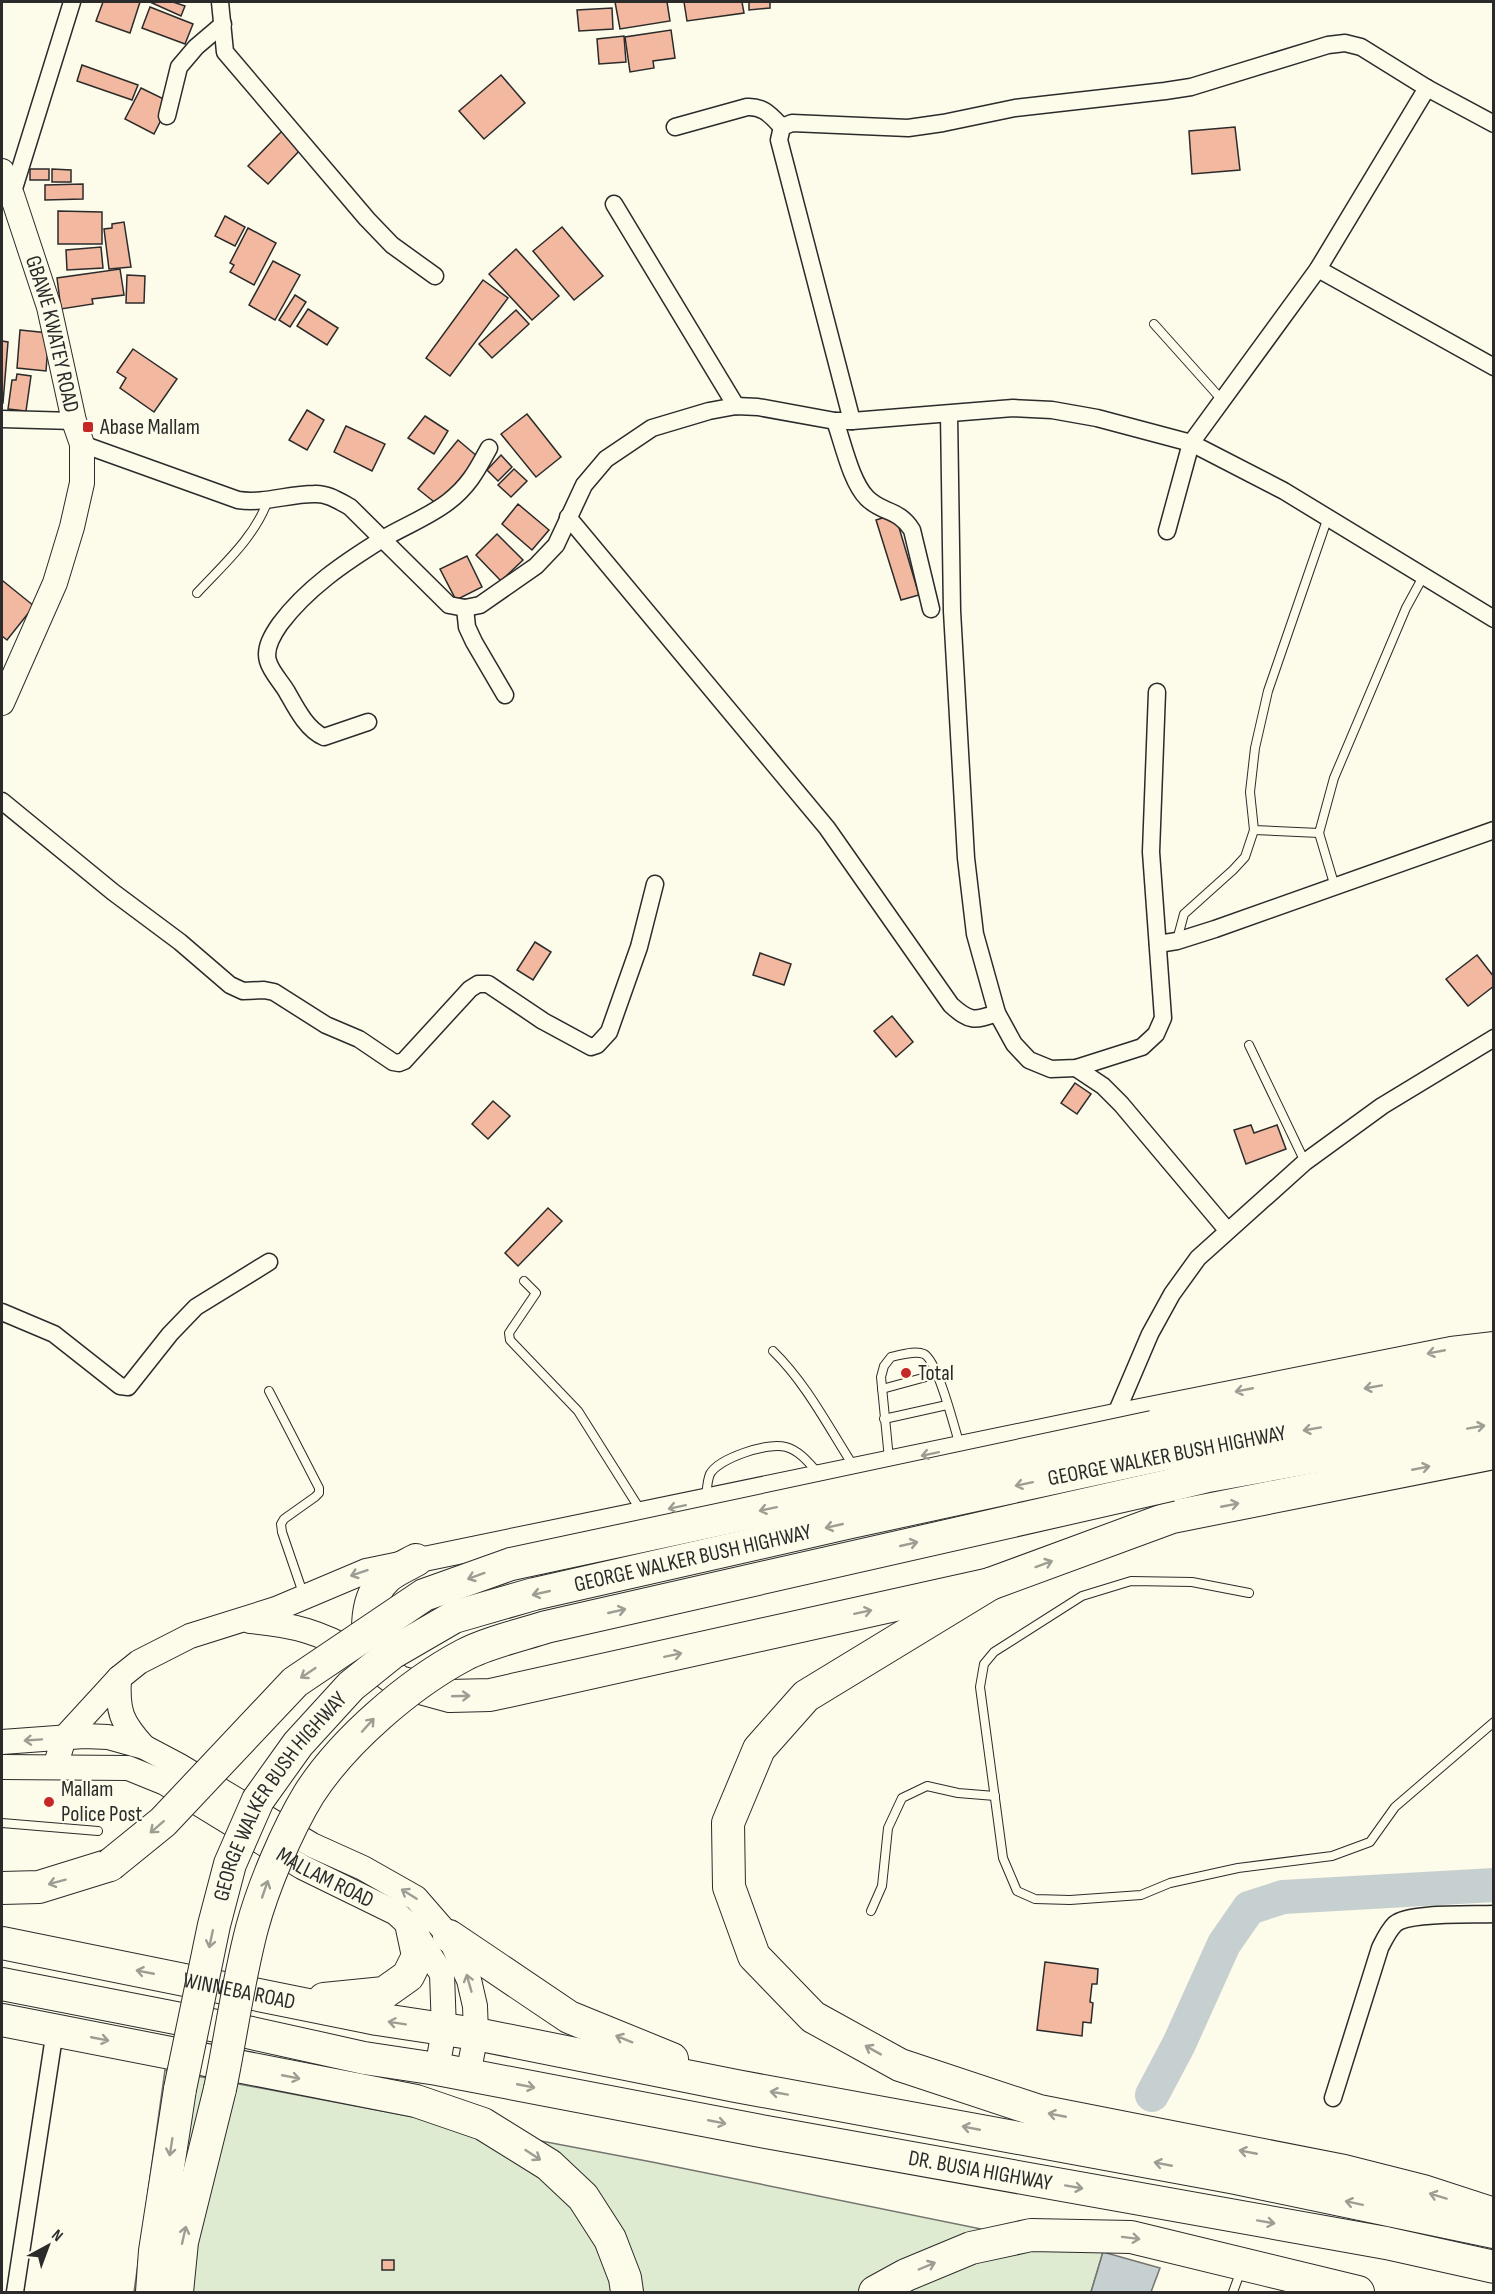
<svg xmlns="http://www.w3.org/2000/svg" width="1495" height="2294" viewBox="0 0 1495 2294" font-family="'Sofia Sans Condensed',sans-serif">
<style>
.green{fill:#deebd1;stroke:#74746e;stroke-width:1.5}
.water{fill:#c7d0d0;stroke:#74746e;stroke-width:1.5}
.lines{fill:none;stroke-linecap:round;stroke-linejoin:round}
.river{stroke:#c7d0d0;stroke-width:34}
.building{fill:#f2b8a0;stroke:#2b2b2b;stroke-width:1.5}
.lane-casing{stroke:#2b2b2b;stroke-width:10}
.street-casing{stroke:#2b2b2b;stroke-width:19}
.secondary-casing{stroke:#2b2b2b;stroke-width:26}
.highway-casing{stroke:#2b2b2b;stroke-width:34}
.lane{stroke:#fdfbea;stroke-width:8}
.street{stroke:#fdfbea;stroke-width:16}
.secondary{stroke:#fdfbea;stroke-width:24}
.highway{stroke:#fdfbea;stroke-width:32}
.highway-bridge-casing{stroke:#2b2b2b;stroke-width:34;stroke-linecap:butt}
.highway-bridge{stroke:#fdfbea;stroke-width:32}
.oneway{stroke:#9e9d94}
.poi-dot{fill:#c62828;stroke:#fdfbea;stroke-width:2}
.labels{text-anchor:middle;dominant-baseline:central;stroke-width:4.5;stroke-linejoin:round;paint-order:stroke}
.street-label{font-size:22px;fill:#2b2b2b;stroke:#fdfbea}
.poi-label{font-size:22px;fill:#2b2b2b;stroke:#fdfbea;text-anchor:start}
</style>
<rect width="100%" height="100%" fill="#fdfbea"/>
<path class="green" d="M165 2070 652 2162 1074 2248 1103 2252 1091 2292H134Z"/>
<path class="water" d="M1103 2252 1160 2268 1151 2292H1091Z"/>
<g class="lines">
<path class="river" d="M1152 2095 1179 2044 1224 1944 1249 1908 1283 1897 1494 1885"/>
</g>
<g class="building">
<path d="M103 2H140L130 33 96 21Z"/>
<path d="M150 2H173L185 6 181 16Z"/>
<path d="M615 2H667L670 21 620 29Z"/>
<path d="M684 2H742L744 13 687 21Z"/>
<path d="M749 2H770V8L749 10Z"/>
<path d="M150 7 193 24 185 44 142 28Z"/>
<path d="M612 8 613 29 579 31 577 10Z"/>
<path d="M671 30 675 58 653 61 654 68 630 72 625 37Z"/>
<path d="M624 36 626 62 599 64 597 39Z"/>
<path d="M82 65 138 85 132 100 77 81Z"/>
<path d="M501 75 525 103 484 139 459 111Z"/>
<path d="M141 88 170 102 154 134 125 119Z"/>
<path d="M1235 127 1240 170 1192 174 1189 131Z"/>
<path d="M282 131 301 149 268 184 248 166Z"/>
<rect x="30" y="169" width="19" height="11"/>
<path d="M52 169 71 170V182H52Z"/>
<path d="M83 184V199L45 200V185Z"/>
<path d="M58 211 102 212V244H58Z"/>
<path d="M225 216 245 227 235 246 215 236Z"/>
<path d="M124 222 131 267 109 269 104 229 112 228V224Z"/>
<path d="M562 227 603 276 574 300 533 251Z"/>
<path d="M248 228 276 243 254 285 230 272 234 265 230 263Z"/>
<path d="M101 247 103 268 67 270 66 250Z"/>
<path d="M516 249 559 296 532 320 489 274Z"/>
<path d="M273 261 300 275 275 320 249 305Z"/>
<path d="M120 269 124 295 92 299 93 304 61 309 57 278Z"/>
<path d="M127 275 145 276 144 303H126Z"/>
<path d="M483 280 508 298 450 376 426 358Z"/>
<path d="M295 295 306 302 290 327 279 320Z"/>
<path d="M308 309 338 328 327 345 297 326Z"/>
<path d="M516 310 529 324 492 358 479 344Z"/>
<path d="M20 330 49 333 46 371 17 368Z"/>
<path d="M2 341 8 342 3 403H2Z"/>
<path d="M133 349 177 379 154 412 120 388 126 378 117 372Z"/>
<path d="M17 374 31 376 26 411 8 409 12 380H16Z"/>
<path d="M307 410 324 420 307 450 289 440Z"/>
<path d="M527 414 561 457 536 477 501 434Z"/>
<path d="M425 416 448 431 434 454 408 438Z"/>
<path d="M346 426 385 444 372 471 334 452Z"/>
<path d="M458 440 478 457 438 505 418 489Z"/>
<path d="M501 455 512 467 498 481 487 470Z"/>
<path d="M514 469 527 481 511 497 498 485Z"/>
<path d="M518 504 549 530 532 550 502 524Z"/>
<path d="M895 514 919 595 901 600 876 520Z"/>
<path d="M497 534 523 560 501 581 476 555Z"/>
<path d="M467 556 482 587 456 600 440 569Z"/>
<path d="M3 581 34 606 7 640 2 636V583Z"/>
<path d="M535 942 551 952 533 980 517 970Z"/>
<path d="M760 953 791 964 784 985 753 975Z"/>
<path d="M1477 955 1494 977V986L1468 1006 1446 979Z"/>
<path d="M892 1016 913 1042 896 1057 874 1031Z"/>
<path d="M1075 1083 1091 1094 1077 1114 1061 1103Z"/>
<path d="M493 1101 510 1116 488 1139 472 1124Z"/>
<path d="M1251 1125 1254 1133 1277 1125 1286 1149 1246 1164 1234 1130Z"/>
<path d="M548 1208 562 1221 518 1266 505 1253Z"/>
<path d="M1045 1962 1098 1969 1097 1984H1092L1090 2002 1093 2003 1091 2023 1083 2022 1082 2036 1037 2030Z"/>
<rect x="382" y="2260" width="12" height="10"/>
</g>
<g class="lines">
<g class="lane-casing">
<g id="lane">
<path d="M1154 324 1222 400"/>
<path d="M1328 517 1268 691 1255 748 1250 792 1254 830 1319 833 1334 778 1406 608 1424 575"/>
<path d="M197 593C223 565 255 537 268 500"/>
<path d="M1319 833 1335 887"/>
<path d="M1177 940 1184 914 1233 870 1245 857 1254 830"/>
<path d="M1249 1045 1305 1162"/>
<path d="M524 1281 536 1293 509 1333 510 1340 578 1411 641 1511"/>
<path d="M773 1351C806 1383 829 1428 854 1467"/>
<path d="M882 1389 937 1374"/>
<path d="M269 1391 319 1488V1493L315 1497 284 1519 281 1524 282 1532 304 1596"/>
<path d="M884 1419 947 1405"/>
<path d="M889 1459 881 1377 884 1366 891 1357C901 1355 915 1350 924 1354 938 1361 955 1430 960 1446"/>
<path d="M706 1497C707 1490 707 1481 710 1474 719 1458 768 1442 786 1447 800 1451 809 1463 818 1473"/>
<path d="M1249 1593 1192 1582 1131 1581 1082 1596 994 1652 984 1664 980 1687 1003 1858 1017 1891 1035 1899 1070 1900 1141 1895 1170 1883 1238 1868 1332 1856 1370 1842 1395 1807 1494 1722"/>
<path d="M2 1823 98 1831"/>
<path d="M871 1911 882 1886 888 1828 902 1798 927 1786 958 1793 995 1796"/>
<path d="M1233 2292 1241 2270"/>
</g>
</g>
<g class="street-casing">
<g id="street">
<path d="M220 2 225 52 367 219 392 245 435 276"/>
<path d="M167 116 179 67 196 47 223 24"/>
<path d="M675 127 747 107C764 106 771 116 782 127"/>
<path d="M12 195 72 2"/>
<path d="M614 204 736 406"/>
<path d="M1318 269 1494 367"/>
<path d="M949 414 952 611 966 858 975 934 997 1013 1014 1044 1029 1060 1051 1069 1076 1068 1142 1047 1156 1034 1163 1018 1151 852 1157 692"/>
<path d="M2 419 74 421"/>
<path d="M835 421C843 443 851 482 867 498 883 514 898 508 912 530L931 609"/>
<path d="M852 421 779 140 782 127 792 123 908 128 943 123 1015 108 1165 91 1191 87 1328 45 1345 43 1361 47 1427 88 1494 124"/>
<path d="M82 444 238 500C264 504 288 494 314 494 327 493 339 501 350 507L449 605 465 608 480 605 536 566 556 545 584 485 606 459 652 428 709 411 736 406 758 407 835 421H852L1013 408 1052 410 1097 418 1191 443 1284 491 1494 619"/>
<path d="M568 517 827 828 951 1005C970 1022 974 1021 997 1013"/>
<path d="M1167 531 1191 443 1318 269 1427 88"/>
<path d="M465 608 467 627 474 642 505 695"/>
<path d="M368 722 324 737C307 730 296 708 287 692 282 683 271 672 268 661 264 648 273 634 280 624 307 588 344 563 381 540 404 526 427 518 448 502 469 486 477 470 489 448"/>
<path d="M2 801 113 892 180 942 230 985 243 991 264 990 274 992 326 1025 359 1039 393 1062 399 1063 404 1061 470 989 478 984H488L543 1021 591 1047 597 1045 609 1032 639 947 655 884"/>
<path d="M1158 944 1177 941 1215 929 1494 830"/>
<path d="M1076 1068 1103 1086 1121 1104 1227 1230"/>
<path d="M2 1312 54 1334 120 1386 128 1387 170 1334 196 1307 269 1262"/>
<path d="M1115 1416 1150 1334 1172 1294 1198 1258 1305 1162 1382 1106 1494 1038"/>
<path d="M1333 2098 1380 1948C1384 1940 1388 1931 1395 1924 1409 1912 1472 1915 1494 1914"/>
<path d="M15 2292 55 2030"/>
</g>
</g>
<g class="secondary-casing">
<g id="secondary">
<path id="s1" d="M2 171 12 195 49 307 74 421 82 444V483L72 527 55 583 2 703"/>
<path d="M250 1621C295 1625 319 1632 359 1654"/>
<path d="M119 1678C117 1711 121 1722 144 1747"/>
<path d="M2 1742 84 1736 108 1737 144 1747 178 1765 312 1845 363 1868 416 1898 449 1936 469 1980 475 2006 476 2034 468 2075"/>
<path id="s2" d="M2 1767 128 1768 165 1783 302 1867 396 1913 412 1928 442 1974 444 2030 437 2069"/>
<path d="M55 1767 64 1738 119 1678 139 1662 190 1636 276 1609 366 1571 1115 1416 1451 1349 1494 1344"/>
</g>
</g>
<g class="highway-casing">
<g id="highway">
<path d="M1153 1427 1398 1382 1494 1368"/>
<path d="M1164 1454 1494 1397"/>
<path d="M1171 1485 1208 1476 1494 1424"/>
<path d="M416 1560C407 1565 395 1570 387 1577 364 1597 367 1632 370 1660L399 1682 450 1696 490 1695 990 1584 1172 1517 1494 1453"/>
<path d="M990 1584 806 1696 759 1749 728 1823 729 1887 754 1956 813 2017 900 2065 1039 2111 1344 2171 1423 2191 1494 2214"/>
<path d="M2 1888 39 1887 110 1865"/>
<path d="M449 1936 569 2017 672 2059"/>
<path id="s3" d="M2 1943 377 2019 476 2034 736 2086 1236 2178 1494 2232"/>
<path id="s4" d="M2 1984 247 2032 364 2058 437 2069 766 2132 1386 2243 1494 2267"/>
<path d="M324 1999 384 1993 408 1976 418 1956 412 1928"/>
<path d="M2 2020 416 2101 483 2124 549 2165 583 2197 610 2239 625 2278 627 2292"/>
<path d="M152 2292 155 2251 180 2089"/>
<path d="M177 2292 182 2242 220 2089"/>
<path d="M875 2292 906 2275 971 2248 1031 2235 1131 2237 1358 2292"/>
</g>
</g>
<use href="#lane" class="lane"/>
<use href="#street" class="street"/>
<use href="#secondary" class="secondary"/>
<use href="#highway" class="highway"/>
<g class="highway-bridge-casing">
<g id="highway-bridge">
<path d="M110 1865 163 1822 295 1682 424 1595 511 1564 1153 1427"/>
<path id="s5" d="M180 2089 214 1925 230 1864 258 1800 298 1744 351 1686 392 1653 454 1617 534 1594 847 1523 1164 1454"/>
<path d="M220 2089C231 2036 238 1981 252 1928 263 1887 287 1830 309 1794 343 1741 409 1684 464 1655 486 1643 521 1635 546 1627L1171 1485"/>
</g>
</g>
<use href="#highway-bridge" class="highway-bridge"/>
</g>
<defs><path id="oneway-shaft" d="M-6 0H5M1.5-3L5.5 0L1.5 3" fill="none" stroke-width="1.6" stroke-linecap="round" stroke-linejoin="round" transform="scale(1.5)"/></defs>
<g class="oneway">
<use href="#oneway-shaft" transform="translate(1436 1352) rotate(169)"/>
<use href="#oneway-shaft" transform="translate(1373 1387) rotate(170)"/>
<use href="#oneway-shaft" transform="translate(1244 1390) rotate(169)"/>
<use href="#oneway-shaft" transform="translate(1476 1427) rotate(-10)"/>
<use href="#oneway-shaft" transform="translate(1312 1429) rotate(170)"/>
<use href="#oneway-shaft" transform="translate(930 1454) rotate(168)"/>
<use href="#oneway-shaft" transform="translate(1421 1468) rotate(-11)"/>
<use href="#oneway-shaft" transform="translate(1024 1484) rotate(168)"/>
<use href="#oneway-shaft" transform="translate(1230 1505) rotate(-11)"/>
<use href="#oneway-shaft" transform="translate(677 1507) rotate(168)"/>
<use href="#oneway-shaft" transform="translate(768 1509) rotate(168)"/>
<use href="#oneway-shaft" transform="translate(834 1526) rotate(167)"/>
<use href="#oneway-shaft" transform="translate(909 1544) rotate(-13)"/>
<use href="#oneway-shaft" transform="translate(1044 1564) rotate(-20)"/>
<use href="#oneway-shaft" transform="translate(359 1573) rotate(161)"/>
<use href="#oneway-shaft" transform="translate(476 1576) rotate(160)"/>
<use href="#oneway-shaft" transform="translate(541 1593) rotate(167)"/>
<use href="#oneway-shaft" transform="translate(617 1611) rotate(-13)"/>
<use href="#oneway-shaft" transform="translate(863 1612) rotate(-12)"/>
<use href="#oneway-shaft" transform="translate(673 1655) rotate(-12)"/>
<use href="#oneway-shaft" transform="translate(308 1673) rotate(146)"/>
<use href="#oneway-shaft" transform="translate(461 1696) rotate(-2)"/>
<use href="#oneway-shaft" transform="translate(368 1725) rotate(-48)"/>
<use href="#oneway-shaft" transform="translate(33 1740) rotate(176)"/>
<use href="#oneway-shaft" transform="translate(157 1827) rotate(139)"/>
<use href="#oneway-shaft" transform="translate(57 1882) rotate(165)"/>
<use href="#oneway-shaft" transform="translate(265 1889) rotate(-71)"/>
<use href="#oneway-shaft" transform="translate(409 1894) rotate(-148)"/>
<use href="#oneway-shaft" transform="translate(211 1939) rotate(102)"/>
<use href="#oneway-shaft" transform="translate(145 1972) rotate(-169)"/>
<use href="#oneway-shaft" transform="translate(469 1983) rotate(-106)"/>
<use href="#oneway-shaft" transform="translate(397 2023) rotate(-171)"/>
<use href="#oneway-shaft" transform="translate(100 2039) rotate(11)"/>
<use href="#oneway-shaft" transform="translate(624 2039) rotate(-158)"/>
<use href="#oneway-shaft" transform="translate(873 2050) rotate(-151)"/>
<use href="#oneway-shaft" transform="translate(291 2077) rotate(11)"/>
<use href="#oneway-shaft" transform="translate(526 2086) rotate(11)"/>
<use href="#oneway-shaft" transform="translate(779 2093) rotate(-170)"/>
<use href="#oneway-shaft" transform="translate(1057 2115) rotate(-169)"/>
<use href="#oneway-shaft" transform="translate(717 2122) rotate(11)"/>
<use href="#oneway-shaft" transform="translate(971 2128) rotate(-169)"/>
<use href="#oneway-shaft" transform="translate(171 2147) rotate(99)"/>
<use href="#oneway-shaft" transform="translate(1248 2152) rotate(-169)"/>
<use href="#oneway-shaft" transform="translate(533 2155) rotate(33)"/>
<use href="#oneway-shaft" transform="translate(1163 2164) rotate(-169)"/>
<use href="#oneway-shaft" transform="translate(1074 2187) rotate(10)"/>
<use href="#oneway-shaft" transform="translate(1438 2196) rotate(-163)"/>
<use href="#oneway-shaft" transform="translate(1354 2203) rotate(-168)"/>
<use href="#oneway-shaft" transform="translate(1266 2222) rotate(10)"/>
<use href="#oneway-shaft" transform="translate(184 2235) rotate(-77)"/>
<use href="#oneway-shaft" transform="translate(1131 2238) rotate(7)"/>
<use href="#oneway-shaft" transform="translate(927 2266) rotate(-23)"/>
</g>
<g class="poi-dot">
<rect x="82" y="421" width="12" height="12" rx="3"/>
<circle cx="906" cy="1373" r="6"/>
<circle cx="49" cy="1802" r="6"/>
</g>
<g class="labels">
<g class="street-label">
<text stroke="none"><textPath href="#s1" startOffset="171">GBAWE KWATEY ROAD</textPath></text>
<text transform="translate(1167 1456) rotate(-11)">GEORGE WALKER BUSH HIGHWAY</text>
<text stroke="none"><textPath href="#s5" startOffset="818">GEORGE WALKER BUSH HIGHWAY</textPath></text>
<text stroke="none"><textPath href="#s5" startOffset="314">GEORGE WALKER BUSH HIGHWAY</textPath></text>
<text stroke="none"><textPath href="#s2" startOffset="352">MALLAM ROAD</textPath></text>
<text stroke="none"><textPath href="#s3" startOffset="242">WINNEBA ROAD</textPath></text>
<text stroke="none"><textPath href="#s4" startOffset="996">DR. BUSIA HIGHWAY</textPath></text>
</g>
<g class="poi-label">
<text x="100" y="427">Abase Mallam</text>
<text x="918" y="1373">Total</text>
<text x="61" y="1789">Mallam<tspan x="61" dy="25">Police Post</tspan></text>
</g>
</g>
<rect width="1495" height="2294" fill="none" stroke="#2b2b2b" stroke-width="6"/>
<g transform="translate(48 2246) rotate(41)" stroke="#fdfbea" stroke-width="4.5" paint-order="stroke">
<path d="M0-4.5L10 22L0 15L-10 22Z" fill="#2b2b2b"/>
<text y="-9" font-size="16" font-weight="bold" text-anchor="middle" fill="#2b2b2b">N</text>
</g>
</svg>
